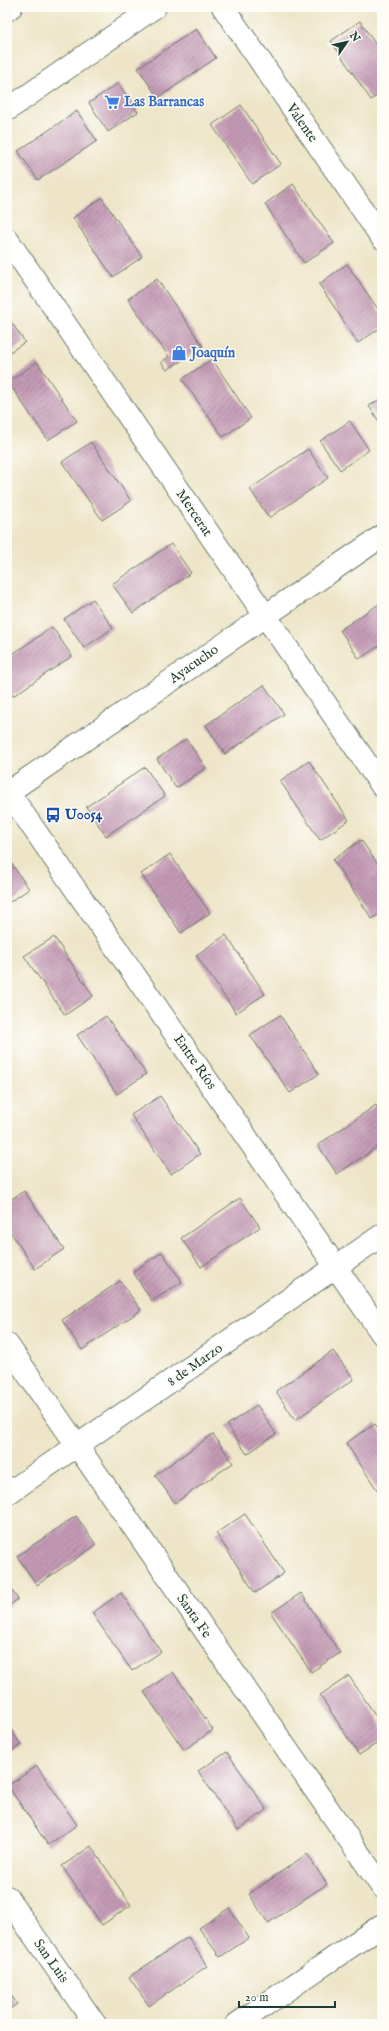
<svg xmlns="http://www.w3.org/2000/svg" width="389" height="2031" viewBox="0 0 389 2031" font-family="'IM FELL English',serif">
<style>
.building{fill:url(#building-hatch)}
.lines{fill:none;stroke-linecap:round;stroke-linejoin:round}
.minor-casing{stroke:#677868;stroke-width:24}
.tertiary-casing{stroke:#677868;stroke-width:24}
.minor{stroke:#fff;stroke-width:22}
.tertiary{stroke:#fff;stroke-width:22}
.labels{text-anchor:middle;dominant-baseline:central;stroke-width:3;stroke-linejoin:round;paint-order:stroke}
.shop-label{font-size:14px;font-weight:bold;fill:#366cbe;stroke:#fdfcf7;text-anchor:start}
.street-label{font-size:14px;fill:#1f3d34;stroke:#fdfcf7}
.transit-label{font-size:14px;font-weight:bold;fill:#164399;stroke:#fdfcf7;text-anchor:start}
</style>
<defs>
<pattern id="building-hatch" width="6" height="6" patternUnits="userSpaceOnUse"><rect width="6" height="6" fill="#c49ab5"/><path d="M-1 1l2-2M0 6l6-6M5 7l2-2" fill="none" stroke="#9f7f94"/></pattern>
</defs>
<rect width="100%" height="100%" fill="#fdfcf7"/>
<filter id="ink" filterUnits="userSpaceOnUse"><feTurbulence type="fractalNoise" baseFrequency=".025" numOctaves="2"/><feDisplacementMap in="SourceGraphic" scale="8" xChannelSelector="R" yChannelSelector="G"/><feConvolveMatrix kernelMatrix="1 2 1 2 8 2 1 2 1" color-interpolation-filters="sRGB"/></filter>
<filter id="wash" filterUnits="userSpaceOnUse"><feTurbulence type="fractalNoise" baseFrequency=".012" numOctaves="4" result="noise"/><feDisplacementMap in="SourceGraphic" scale="16" xChannelSelector="R" yChannelSelector="G"/><feGaussianBlur stdDeviation="0.9" result="paint"/><feColorMatrix in="noise" values="0 0 0 0 0 0 0 0 0 0 0 0 0 0 0 0 0 1.4 0 .05"/><feComposite in="paint" operator="in"/></filter>
<g filter="url(#wash)">
<rect width="100%" height="100%" fill="#eee5c8"/>
<g id="blocks">
<g class="building">
<path d="M360 21 382 54V92L371 100 331 41Z"/>
<path d="M196 29 216 58 158 98 138 68Z"/>
<path d="M118 83 138 112 108 132 89 103Z"/>
<path d="M241 105 281 164 252 184 212 125Z"/>
<path d="M77 111 97 141 38 180 18 151Z"/>
<path d="M293 184 334 243 304 263 265 204Z"/>
<path d="M102 198 142 257 113 277 73 218Z"/>
<path d="M347 264 382 315V327L358 343 319 284Z"/>
<path d="M157 279 203 346 167 370 161 362 169 357 128 299Z"/>
<path d="M7 316 25 342 7 354Z"/>
<path d="M212 359 251 418 223 437 182 379Z"/>
<path d="M37 362 77 421 48 440 8 382Z"/>
<path d="M382 398V426L369 406Z"/>
<path d="M350 421 369 450 340 470 320 441Z"/>
<path d="M91 442 131 501 102 520 62 462Z"/>
<path d="M308 449 328 478 269 518 250 489Z"/>
<path d="M171 544 191 573 133 613 112 584Z"/>
<path d="M93 599 113 628 84 648 64 619Z"/>
<path d="M382 602V644L359 659 340 630Z"/>
<path d="M52 627 72 656 13 696 7 687V658Z"/>
<path d="M264 685 284 714 225 754 206 725Z"/>
<path d="M186 739 206 768 176 788 157 759Z"/>
<path d="M309 761 349 820 320 840 280 781Z"/>
<path d="M145 767 165 796 106 836 86 807Z"/>
<path d="M361 840 382 870V912L372 919 333 860Z"/>
<path d="M170 854 210 913 181 933 141 874Z"/>
<path d="M9 860 29 889 7 904V861Z"/>
<path d="M226 935 265 994 236 1013 196 955Z"/>
<path d="M54 937 93 996 65 1015 24 956Z"/>
<path d="M280 1015 319 1074 290 1093 250 1035Z"/>
<path d="M106 1016 146 1074 117 1094 77 1035Z"/>
<path d="M160 1096 200 1154 171 1174 131 1115Z"/>
<path d="M376 1105 382 1114V1144L337 1174 318 1145Z"/>
<path d="M24 1191 64 1249 35 1269 7 1227V1202Z"/>
<path d="M240 1198 260 1227 201 1267 181 1238Z"/>
<path d="M162 1252 182 1282 152 1301 133 1272Z"/>
<path d="M120 1281 141 1310 82 1350 62 1320Z"/>
<path d="M333 1351 354 1379 295 1420 276 1391Z"/>
<path d="M257 1405 276 1434 247 1454 227 1425Z"/>
<path d="M375 1424 382 1434V1497L346 1443Z"/>
<path d="M213 1434 233 1463 175 1503 155 1475Z"/>
<path d="M245 1514 284 1573 255 1593 216 1533Z"/>
<path d="M76 1516 96 1545 37 1585 17 1556Z"/>
<path d="M7 1584 18 1599 7 1607Z"/>
<path d="M121 1593 161 1652 132 1671 92 1613Z"/>
<path d="M301 1593 340 1653 311 1672 271 1613Z"/>
<path d="M173 1672 213 1730 184 1750 144 1692Z"/>
<path d="M349 1676 382 1725V1740L359 1755 320 1695Z"/>
<path d="M7 1723 21 1745 7 1754Z"/>
<path d="M227 1752 267 1810 238 1830 198 1771Z"/>
<path d="M37 1766 77 1825 48 1845 8 1786Z"/>
<path d="M91 1846 131 1905 102 1925 62 1866Z"/>
<path d="M307 1854 327 1884 268 1923 249 1894Z"/>
<path d="M229 1908 249 1938 220 1957 199 1928Z"/>
<path d="M188 1937 207 1966 149 2006 129 1977Z"/>
<path d="M7 1989 17 2004 7 2011Z"/>
</g>
</g>
</g>
<g filter="url(#ink)">
<use href="#blocks" fill-opacity="0" stroke="#677868" stroke-width="1"/>
<g class="lines">
<g class="minor-casing">
<g id="minor">
<path d="M223 7 382 238"/>
<path d="M7 10 11 7"/>
<path d="M7 110 155 7"/>
<path d="M7 239 382 786"/>
<path d="M7 793 382 536"/>
<path d="M7 1344 382 1887"/>
<path d="M7 1494 382 1235"/>
<path d="M7 1897 95 2024"/>
<path d="M237 2024 382 1925"/>
</g>
</g>
<g class="tertiary-casing">
<path id="tertiary" d="M7 790 382 1334"/>
</g>
<use href="#minor" class="minor"/>
<use href="#tertiary" class="tertiary"/>
</g>
</g>
<defs>
<g id="supermarket-bare" transform="scale(1.2)"><path d="M-6-5.5h2.5l.6 2H6L4.5 2H-2.5L-4.4-4H-6ZM-1.5 3.2a1.3 1.3 0 1 0 .1 0ZM3 3.2a1.3 1.3 0 1 0 .1 0Z" fill="#3f7fe0" stroke="#fdfcf7" stroke-width="2.5" paint-order="stroke"/></g>
<g id="shop-bare" transform="scale(1.2)"><path d="M-5-2.5h2.3a2.7 3.5 0 0 1 5.4 0H5L5.5 6h-11ZM-1.5-2.5h3a1.5 2.3 0 0 0-3 0Z" fill="#3f7fe0" stroke="#fdfcf7" stroke-width="2.5" paint-order="stroke"/></g>
<g id="bus-bare" transform="scale(1.2)"><path d="M-5-6H5V4H4V6H2V4H-2V6H-4V4H-5ZM-3.5-4V0h7V-4ZM-3.5 1.2v1.5H-2V1.2ZM2 1.2v1.5H3.5V1.2Z" fill="#1a4fb4" stroke="#fdfcf7" stroke-width="2.5" paint-order="stroke"/></g>
</defs>
<g fill-rule="evenodd">
<use href="#supermarket-bare" x="112" y="102"/>
<use href="#shop-bare" x="179" y="353"/>
<use href="#bus-bare" x="53" y="815"/>
</g>
<g class="labels">
<g class="shop-label">
<text x="124" y="102">Las Barrancas</text>
<text x="191" y="353">Joaquín</text>
</g>
<g class="street-label">
<text transform="translate(302 123) rotate(55)">Valente</text>
<text transform="translate(194 513) rotate(56)">Mercerat</text>
<text transform="translate(194 664) rotate(-35)">Ayacucho</text>
<text transform="translate(195 1062) rotate(55)">Entre Ríos</text>
<text transform="translate(195 1365) rotate(-35)">8 de Marzo</text>
<text transform="translate(194 1616) rotate(55)">Santa Fe</text>
<text transform="translate(51 1961) rotate(55)">San Luis</text>
</g>
<g class="transit-label">
<text x="65" y="815">U0054</text>
</g>
</g>
<rect width="389" height="2031" fill="none" stroke="#fdfcf7" stroke-width="24"/>
<g transform="translate(347 42) rotate(56)" stroke="#fdfcf7" stroke-width="3" paint-order="stroke">
<path d="M0-3L7 15L0 10L-7 15Z" fill="#1f3d34"/>
<text y="-6" font-size="11" font-weight="bold" text-anchor="middle" fill="#1f3d34">N</text>
</g>
<path d="M239 2001v6h96v-6" fill="none" stroke="#1f3d34" stroke-width="2"/>
<text x="245" y="2001" font-size="12" fill="#1f3d34" stroke="#fdfcf7" stroke-width="3" paint-order="stroke">20 m</text>
</svg>
